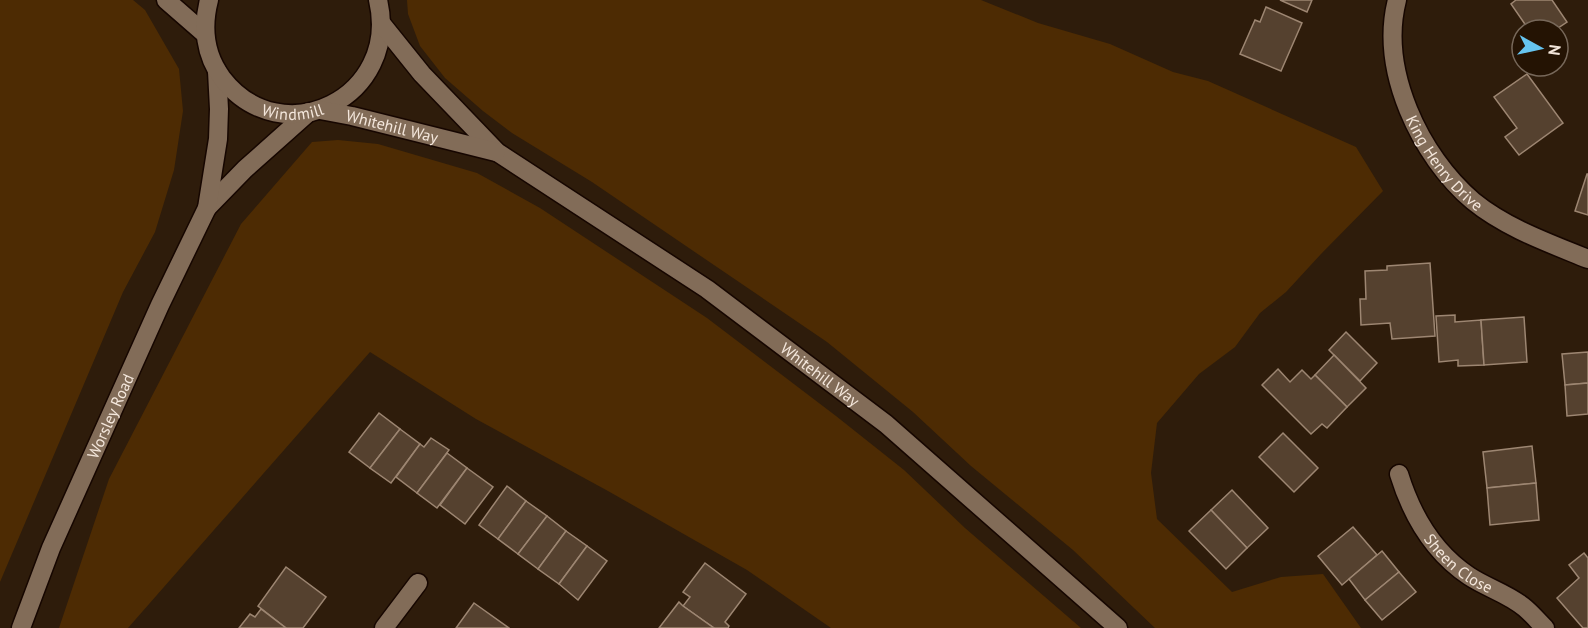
<svg xmlns="http://www.w3.org/2000/svg" width="1588" height="628" viewBox="0 0 1588 628" font-family="'PT Sans',sans-serif">
<style>
.green{fill:#4d2b03}
.building{fill:#55412f;stroke:#9d8672;stroke-width:1.5}
.lines{fill:none;stroke-linecap:round;stroke-linejoin:round}
.minor-casing{stroke:#160600;stroke-width:21}
.secondary-casing{stroke:#160600;stroke-width:21}
.minor{stroke:#826c58;stroke-width:18}
.secondary{stroke:#826c58;stroke-width:18}
.labels{text-anchor:middle;dominant-baseline:central;stroke-width:5;stroke-linejoin:round;paint-order:stroke}
.street-label{font-size:16px;fill:#f4e7dc;stroke:#241303}
</style>
<rect width="100%" height="100%" fill="#2e1c0b"/>
<g class="green">
<path d="M0 0H133L145 10 179 69 183 111 174 170 155 232 123 292 0 582Z"/>
<path d="M407 0H981L1038 23 1110 44 1173 72 1208 81 1356 147 1383 191 1321 254 1286 292 1260 313 1235 347 1199 374 1157 423 1151 473 1157 519 1232 592 1281 577 1323 574 1361 628H1155L1073 550 971 466 913 412 827 342 592 182 512 133 483 111 445 78 420 46 408 14Z"/>
<path d="M338 140 378 144 477 173 540 208 707 318 836 416 904 470 965 528 1081 628H831L747 570 608 491 476 419 370 352 128 628H59L109 479 241 224 312 142Z"/>
</g>
<g class="building">
<path d="M1280 0H1312L1307 12Z"/>
<path d="M1516 0H1552L1567 22 1555 30H1529L1511 4Z"/>
<path d="M1266 7 1302 23 1281 71 1240 54 1255 20 1260 22Z"/>
<path d="M1527 74 1563 123 1519 155 1505 137 1517 128 1494 97Z"/>
<path d="M1587 174H1588V215L1575 211Z"/>
<path d="M1430 263 1435 336 1392 339 1390 323 1361 325 1360 299H1366L1365 271 1387 270V266Z"/>
<path d="M1455 315V322L1481 320 1484 365 1458 366V360L1439 362 1436 316Z"/>
<path d="M1524 317 1527 362 1484 365 1481 320Z"/>
<path d="M1346 332 1377 363 1360 381 1329 350Z"/>
<path d="M1588 352V383L1565 385 1562 354Z"/>
<path d="M1334 355 1366 388 1347 407 1315 375Z"/>
<path d="M1278 369 1290 382 1302 370 1311 379 1315 375 1347 407 1327 428 1322 424 1311 434 1262 385Z"/>
<path d="M1588 383V414L1567 416 1565 385Z"/>
<path d="M379 413 400 429 370 468 349 452Z"/>
<path d="M400 429 420 444 391 483 370 468Z"/>
<path d="M1283 433 1318 468 1294 492 1259 457Z"/>
<path d="M431 438 449 450 417 493 396 477 420 444 424 447Z"/>
<path d="M1532 446 1536 483 1487 488 1483 452Z"/>
<path d="M447 453 467 468 437 508 417 493Z"/>
<path d="M467 468 493 487 465 524 440 505Z"/>
<path d="M1536 483 1539 520 1490 525 1487 488Z"/>
<path d="M507 486 526 501 498 539 479 525Z"/>
<path d="M1232 490 1268 528 1247 548 1211 510Z"/>
<path d="M526 501 547 516 518 554 498 539Z"/>
<path d="M1211 510 1247 548 1226 569 1189 531Z"/>
<path d="M547 516 566 531 538 569 518 554Z"/>
<path d="M1353 527 1377 555 1342 585 1318 556Z"/>
<path d="M566 531 587 546 559 584 538 569Z"/>
<path d="M587 546 607 561 578 600 559 584Z"/>
<path d="M1382 551 1399 572 1365 600 1349 579Z"/>
<path d="M1584 553 1588 558V628H1583L1557 598 1579 578 1569 565Z"/>
<path d="M705 563 746 594 725 622 729 626 728 628H714L683 606 690 597 683 592Z"/>
<path d="M286 567 326 597 303 628H286L258 606Z"/>
<path d="M1399 572 1416 592 1382 620 1365 600Z"/>
<path d="M679 602 683 606 714 628H659Z"/>
<path d="M474 603 509 628H456Z"/>
<path d="M261 609 286 628H239L250 614 255 617Z"/>
</g>
<g class="lines">
<g class="minor-casing">
<g id="minor">
<path id="s1" d="M1397 0C1379 70 1420 156 1473 201 1506 228 1549 243 1588 259"/>
<path d="M207 208 245 169 309 112"/>
<path id="s2" d="M1399 474C1411 513 1433 552 1469 576 1487 588 1509 594 1525 608 1532 614 1538 621 1545 628"/>
<path id="s3" d="M21 628 51 548 160 305 207 208 218 139 219 109 217 71"/>
<path d="M384 628 418 583"/>
</g>
</g>
<g class="secondary-casing">
<g id="secondary">
<path d="M166 0 205 34"/>
<path id="s4" d="M209 0C202 27 205 55 222 78 282 156 401 97 378 0"/>
<path id="s5" d="M381 23 422 74 497 152 707 289 886 424 1118 628"/>
<path id="s6" d="M320 110 352 116 496 152"/>
</g>
</g>
<use href="#minor" class="minor"/>
<use href="#secondary" class="secondary"/>
</g>
<g class="labels">
<g class="street-label">
<text stroke="none"><textPath href="#s4" startOffset="164">Windmill</textPath></text>
<text stroke="none"><textPath href="#s6" startOffset="74">Whitehill Way</textPath></text>
<text stroke="none"><textPath href="#s1" startOffset="177">King Henry Drive</textPath></text>
<text stroke="none"><textPath href="#s5" startOffset="566">Whitehill Way</textPath></text>
<text stroke="none"><textPath href="#s3" startOffset="230">Worsley Road</textPath></text>
<text stroke="none"><textPath href="#s2" startOffset="110">Sheen Close</textPath></text>
</g>
</g>
<g transform="translate(1540 48) rotate(98)"><circle r="28" fill="#241303" stroke="#77685a" stroke-width="1.5"/>
<path d="M0-4.5L10 22L0 15L-10 22Z" fill="#66c4ef"/>
<text y="-9" font-size="16" font-weight="bold" text-anchor="middle" fill="#f4e7dc">N</text>
</g>
</svg>
